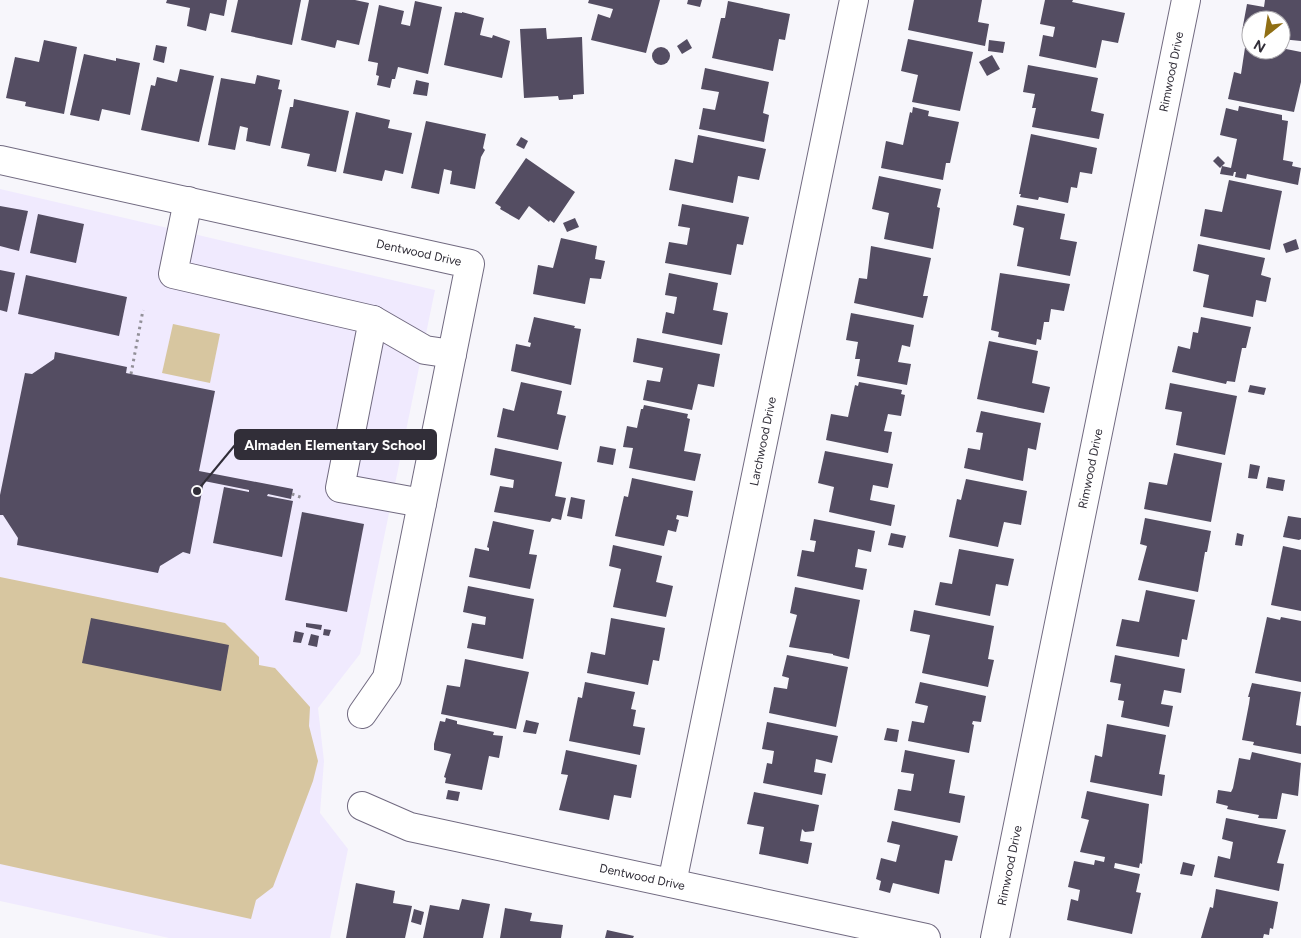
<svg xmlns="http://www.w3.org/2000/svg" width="1301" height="938" viewBox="0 0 1301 938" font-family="Figtree,sans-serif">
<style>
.built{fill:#f0eafe}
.green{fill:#d7c6a0}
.building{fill:#544d62}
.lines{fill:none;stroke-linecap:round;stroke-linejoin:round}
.minor-casing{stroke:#716a80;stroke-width:30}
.path{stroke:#929098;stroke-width:3;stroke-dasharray:2.5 4;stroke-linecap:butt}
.minor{stroke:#fff;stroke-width:28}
.labels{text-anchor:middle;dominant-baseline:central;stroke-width:5;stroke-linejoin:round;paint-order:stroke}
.street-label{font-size:12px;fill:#312e38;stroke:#fff}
.leader{fill:none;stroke:#312e38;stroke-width:2}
.callout-dot{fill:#312e38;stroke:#fff;stroke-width:2}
.callout{fill:#312e38;stroke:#312e38;stroke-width:2}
.callout-label{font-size:14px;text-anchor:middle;font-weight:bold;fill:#fff}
</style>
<rect width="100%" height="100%" fill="#f7f6fb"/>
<path class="built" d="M0 189 435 290 360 654 318 708 324 761 320 813 348 849 330 938H169L0 901Z"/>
<g class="green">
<path d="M173 324 220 334 210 383 162 373Z"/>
<path d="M0 577 225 623 259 657V665L275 668 310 707 309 726 318 761 313 781 273 887 256 900 251 919 0 864Z"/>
</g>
<g class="building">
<path d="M167 0H227L224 16 210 13 206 31 187 26 190 8 166 3Z"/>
<path d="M238 0H301L292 45 231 32Z"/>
<path d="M309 0H355L369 3 359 45 337 40 335 48 301 40Z"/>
<path d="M589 0H660L646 53 591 40 598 14 610 18 613 9 588 3Z"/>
<path d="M688 0H702L700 7 687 4Z"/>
<path d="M914 0H982L978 22 989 24 985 46 908 30Z"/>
<path d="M1045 0H1073L1072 2 1125 13 1118 43 1102 40 1096 68 1039 56 1043 35 1053 37 1055 27 1040 24Z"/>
<path d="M1265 0H1301V41L1281 39V20H1251V33L1242 31 1247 4 1264 7Z"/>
<path d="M415 1 442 7 428 74 398 67 395 79H392L390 88 377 85 379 76 376 75 378 63 368 61 379 5 404 11 401 24 410 26Z"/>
<path d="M728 1 790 14 785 40 779 39 773 71 712 58 721 18H725Z"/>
<path d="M455 12 462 13V12L484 18 480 35 492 38 493 35 510 41 502 78 444 65Z"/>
<path d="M546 28 547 39 582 37 584 94 573 95V99L559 100 558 96 524 98 520 29Z"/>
<path d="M687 39 692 48 682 54 677 46Z"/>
<path d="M908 39 973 52 960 111 912 102 918 75 901 71Z"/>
<path d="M44 40 77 47 64 114 25 106 26 102 6 98 15 57 39 62Z"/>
<path d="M989 40 1005 42 1003 53 988 51Z"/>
<path d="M1246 41 1251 42V50H1281V48L1301 52V82L1294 112 1228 99 1234 72 1241 74Z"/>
<path d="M156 45 167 47 164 63 153 60Z"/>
<circle cx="661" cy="56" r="9"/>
<path d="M84 54 116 61V58L140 63 130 115 102 109 99 121 70 115Z"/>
<path d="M992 55 1000 69 987 76 979 62Z"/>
<path d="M1028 65 1098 78 1091 111 1104 114 1099 139 1032 127 1036 108H1032L1035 94 1023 92Z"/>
<path d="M705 68 769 82 763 113 769 115 764 142 699 129 703 108 715 110 719 92 701 89Z"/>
<path d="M180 69 214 76 199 142 141 130 151 85 155 86 157 77 177 82Z"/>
<path d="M257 75 280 80 278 89 282 90 270 146 246 141 248 128 240 126 235 150 208 145 221 78 255 84Z"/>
<path d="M416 80 429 83 427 96 413 94Z"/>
<path d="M294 99 349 111 336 172 307 166 310 154 281 148 290 107H293Z"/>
<path d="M1239 106 1282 115V120L1288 121 1283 160 1293 162 1292 166 1301 168 1298 185 1247 174 1246 179 1235 177 1236 172H1234L1233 176 1220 174 1222 166 1231 168 1237 139 1220 135 1226 108 1238 111Z"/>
<path d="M913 107 929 111 928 116 959 122 950 163H946L943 180 881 168 886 141 903 145 910 112 912 113Z"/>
<path d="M356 112 390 120 388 128 412 133 403 174 385 170 382 181 343 173Z"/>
<path d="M426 121 486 134 483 148 485 150 481 157 475 189 450 184 452 171 444 169 439 194 411 188Z"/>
<path d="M1031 134 1097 148 1092 174 1080 172 1077 188 1071 187 1068 203 1039 197 1038 200 1020 197 1021 194H1019Z"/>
<path d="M698 135 766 149 759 180 738 176 733 203 669 190 675 159 693 163Z"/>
<path d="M521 137 528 141 524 149 516 145Z"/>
<path d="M1218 156 1225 163 1220 168 1213 161Z"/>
<path d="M526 158 575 192 554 223 550 220 549 222 529 206 519 220 500 209 501 207 495 203Z"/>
<path d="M879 176 941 189 937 207 940 208 933 249 884 239 889 213 872 209Z"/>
<path d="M1229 180 1282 191 1270 250 1200 236 1205 209 1222 212Z"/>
<path d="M682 204 749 217 743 245 737 244 731 275 665 263 669 242 687 245 690 228 678 226Z"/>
<path d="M1017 205 1065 214 1060 239 1077 242 1070 276 1017 266 1024 228 1013 225Z"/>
<path d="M0 206 28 211 19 251 0 246Z"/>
<path d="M38 214 84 224 76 263 30 253Z"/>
<path d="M575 218 579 227 567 232 563 223Z"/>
<path d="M561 238 597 246 595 259 605 261 601 279 590 278 585 304 533 294 538 265 553 268Z"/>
<path d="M1296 239 1299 249 1286 253 1283 244Z"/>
<path d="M1198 244 1265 258 1261 275 1271 278 1266 302 1256 300 1253 317 1203 307 1209 275 1193 271Z"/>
<path d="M871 246 931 258 923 296H928L923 318 854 303 859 278 867 279Z"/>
<path d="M0 270 15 273 7 312 0 310Z"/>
<path d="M669 273 718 283 713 310 728 313 722 345 662 333 666 312 674 314 677 297 665 295Z"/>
<path d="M1000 273 1070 284 1064 311 1051 309 1049 322H1044L1041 340 1037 339 1036 345 998 337 999 332 991 330Z"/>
<path d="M26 275 127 297 119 336 18 314Z"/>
<path d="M851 313 914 325 910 347 902 345 898 362 911 364 907 385 857 376 860 359H855L858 342 846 340Z"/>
<path d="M534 317 575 326 574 328 581 329 571 385 511 371 516 344 530 347 531 343 528 342Z"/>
<path d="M1201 317 1251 327 1246 348H1242L1235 382 1227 381 1226 384 1172 372 1178 346 1190 349 1193 332 1198 333Z"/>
<path d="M637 338 720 354 714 387 698 384 692 410 643 400 647 380 660 382 663 368 633 362Z"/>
<path d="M989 341 1038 351 1032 383 1050 387 1044 413 977 399Z"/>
<path d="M55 352 127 367 126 373 215 391 199 471 293 489 291 499 268 494 267 496 293 501 282 557 213 543 224 487 249 492V490L204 481 190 554 183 552 160 566 158 573 17 545 18 538 3 515H0V495L25 373 32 374 54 359Z"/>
<path d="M521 382 562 391 557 414 566 416 558 450 497 437 503 408 514 411Z"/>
<path d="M859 382 902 390 901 394 905 395 901 416 888 414 884 431 892 432 888 453 826 440 831 414 848 417 855 385 858 386Z"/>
<path d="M1170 383 1237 396 1225 455 1176 445 1182 412 1165 409Z"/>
<path d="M1250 385 1266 388 1264 395 1248 392Z"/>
<path d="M644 405 688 414 687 418 690 419 684 451 701 454 695 481 629 468 633 448 623 447 627 426 637 428 641 409H643Z"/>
<path d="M981 411 1041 423 1036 450 1028 448 1023 481 964 468 968 448 980 450 983 433 976 432Z"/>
<path d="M600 446 616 449 613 465 597 462Z"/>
<path d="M495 448 562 462 555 496 566 498 561 520 552 518 550 522 494 512 500 486 513 488 514 480 490 475Z"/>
<path d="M825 451 893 464 888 488 873 485 870 500 895 505 891 526 829 512 834 487 818 483Z"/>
<path d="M1174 453 1222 463 1211 522 1144 509 1149 482 1167 485Z"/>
<path d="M1250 464 1260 466 1257 479 1248 478Z"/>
<path d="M1268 477 1285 480 1283 491 1266 488Z"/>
<path d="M632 478 693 491 688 517 677 515 676 519 679 520 676 532 668 530 664 546 615 536 624 496 628 497Z"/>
<path d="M966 479 1027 491 1021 525 1004 522 998 547 949 537 957 499 961 500Z"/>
<path d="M571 497 585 500 582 519 567 516Z"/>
<path d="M302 512 364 524 347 612 285 600Z"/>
<path d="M1288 516 1301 518V539L1299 540 1283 537Z"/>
<path d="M1145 518 1211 531 1207 552H1205L1198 592 1138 580 1147 546 1140 544Z"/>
<path d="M814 519 875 531 871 552 858 549 855 567 867 569 863 590 797 576 802 550 814 552 816 541 810 540Z"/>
<path d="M493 521 534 530 529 554 537 555 530 589 469 577 475 548 489 551V548L487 547Z"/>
<path d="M891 533 906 536 903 548 888 545Z"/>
<path d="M1237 533 1244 535 1242 546 1235 545Z"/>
<path d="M613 545 662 556 656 582 673 586 666 617 613 607 621 569 609 566Z"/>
<path d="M1283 546 1301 550V611L1271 605Z"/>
<path d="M959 549 1014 559 1008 586 996 584 990 616 935 605 940 582 952 584Z"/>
<path d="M468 586 534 599 523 659 467 648 472 623 485 625 486 617 463 612Z"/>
<path d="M795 587 860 600 849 659 833 655V654L789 647 797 615 790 613Z"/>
<path d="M1146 590 1195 600 1187 640 1182 639 1179 657 1116 646 1122 619 1139 622Z"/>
<path d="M914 610 994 626 988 659 994 660 988 687 922 673 930 635 910 631Z"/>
<path d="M1267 617 1280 620 1281 617 1301 621V682L1255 673Z"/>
<path d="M91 618 229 645 221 691 82 663Z"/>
<path d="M611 618 665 628 659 661 653 660 648 685 587 673 591 652 605 655Z"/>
<path d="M306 623 322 625 321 630 306 627Z"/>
<path d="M324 629 331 630 329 636 323 635Z"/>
<path d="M295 631 304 633 301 643 293 642Z"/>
<path d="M311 634 319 636 317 647 308 645Z"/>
<path d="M787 655 848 667 836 727 769 713 774 687 787 689 789 678 782 676Z"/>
<path d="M1115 655 1185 669 1181 693 1164 690 1161 704 1173 706 1169 727 1121 717 1124 701 1118 700 1121 684 1110 682Z"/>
<path d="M465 659 529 672 516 729 441 714 447 685 460 687Z"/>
<path d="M585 682 635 692 631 709 636 710 633 726 645 728 640 755 569 741 578 697 582 698Z"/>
<path d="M920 682 986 696 981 722 973 721 972 724 974 725 969 753 908 741 912 721 924 723 928 706 915 703Z"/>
<path d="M1252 683 1301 692 1296 725 1301 726V754L1253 745 1254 742 1242 740 1249 704 1250 697H1248Z"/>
<path d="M446 718 457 721V724L494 732 493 735 503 736 499 758 489 756 482 790 445 783 446 778 444 777 451 754 434 750V744L440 721 445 722Z"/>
<path d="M526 720 539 723 536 734 523 732Z"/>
<path d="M767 722 838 736 832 763 816 759 814 772 826 774 822 795 763 783 767 763 772 764 774 751 762 749Z"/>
<path d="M1107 724 1166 735 1159 774 1165 775 1162 796 1090 782 1095 755 1102 757Z"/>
<path d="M887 728 899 730 897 742 884 740Z"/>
<path d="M566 750 637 765 631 798 614 795 609 820 559 810 568 775 561 774Z"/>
<path d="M905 750 955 760 949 793 965 796 960 823 894 810 898 789 911 791 914 774 901 772Z"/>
<path d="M1252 752 1301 763 1298 796 1282 793 1277 819 1258 818 1259 815 1227 809 1228 806 1216 803 1218 790 1231 792 1233 788 1239 758 1250 760Z"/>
<path d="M448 790 460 792 458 801 446 799Z"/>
<path d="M1087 791 1149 804 1142 864 1140 863 1139 868 1115 863 1114 868 1140 874 1136 892 1141 893 1132 934 1067 920 1071 899 1078 901 1080 890 1068 887 1074 861 1094 865 1095 860 1104 862 1105 857 1080 852 1089 820 1081 818Z"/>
<path d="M754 792 819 805 814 831 805 832 802 829 800 841 812 843 808 864 759 854 764 827 747 824Z"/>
<path d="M1226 818 1286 830 1277 863 1284 864 1279 891 1214 877 1218 856 1230 859 1233 842 1222 839Z"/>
<path d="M892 821 958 836 952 861 945 860 939 894 893 883 890 893 879 890 881 881 876 879 881 858 896 862 900 845 887 842Z"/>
<path d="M1183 862 1195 865 1192 876 1180 874Z"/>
<path d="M356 883 395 891 393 903 412 906 405 938H346Z"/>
<path d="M1216 889 1278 902 1273 929 1270 928 1269 935 1264 934 1263 938H1201L1210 907 1213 908Z"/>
<path d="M462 899 490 904 483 938H423L430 905 459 910Z"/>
<path d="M505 908 532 913 530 921 563 925 561 938H500Z"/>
<path d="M414 909 424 912 421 925 411 922Z"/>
<path d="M607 930 634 936 633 938H605Z"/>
</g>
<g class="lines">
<g class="minor-casing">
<g id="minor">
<path id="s1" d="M0 160 470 264 387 678 362 714"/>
<path d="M188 201 173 274 373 320 425 350 452 354"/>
<path d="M373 320 340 488 422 503"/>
<path id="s2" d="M362 806 410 827 926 938"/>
<path id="s3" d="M672 883 854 0"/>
<path id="s4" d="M995 938 1186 0"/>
</g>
</g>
<g class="path">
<path d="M131 374 143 310"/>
<path d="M292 494 303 498"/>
</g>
<use href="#minor" class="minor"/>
</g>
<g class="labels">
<g class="street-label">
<text stroke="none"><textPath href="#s4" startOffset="884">Rimwood Drive</textPath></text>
<text stroke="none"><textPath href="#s1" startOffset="429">Dentwood Drive</textPath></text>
<text stroke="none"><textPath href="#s3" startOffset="451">Larchwood Drive</textPath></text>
<text stroke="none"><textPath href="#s4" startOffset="479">Rimwood Drive</textPath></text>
<text stroke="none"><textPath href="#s4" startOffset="74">Rimwood Drive</textPath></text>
<text stroke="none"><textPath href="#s2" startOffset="290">Dentwood Drive</textPath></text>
</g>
</g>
<path class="leader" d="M197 491L235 445"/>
<circle class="callout-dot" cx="197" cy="491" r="5"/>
<rect class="callout" x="235" y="430" width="201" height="29" rx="5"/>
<g class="callout-label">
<text x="335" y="450">Almaden Elementary School</text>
</g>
<g transform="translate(1266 35) rotate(210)"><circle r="24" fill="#ffffff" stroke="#adabaf"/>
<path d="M0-4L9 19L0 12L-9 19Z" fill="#906f14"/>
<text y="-8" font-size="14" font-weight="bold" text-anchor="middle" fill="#312e38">N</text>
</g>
</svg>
